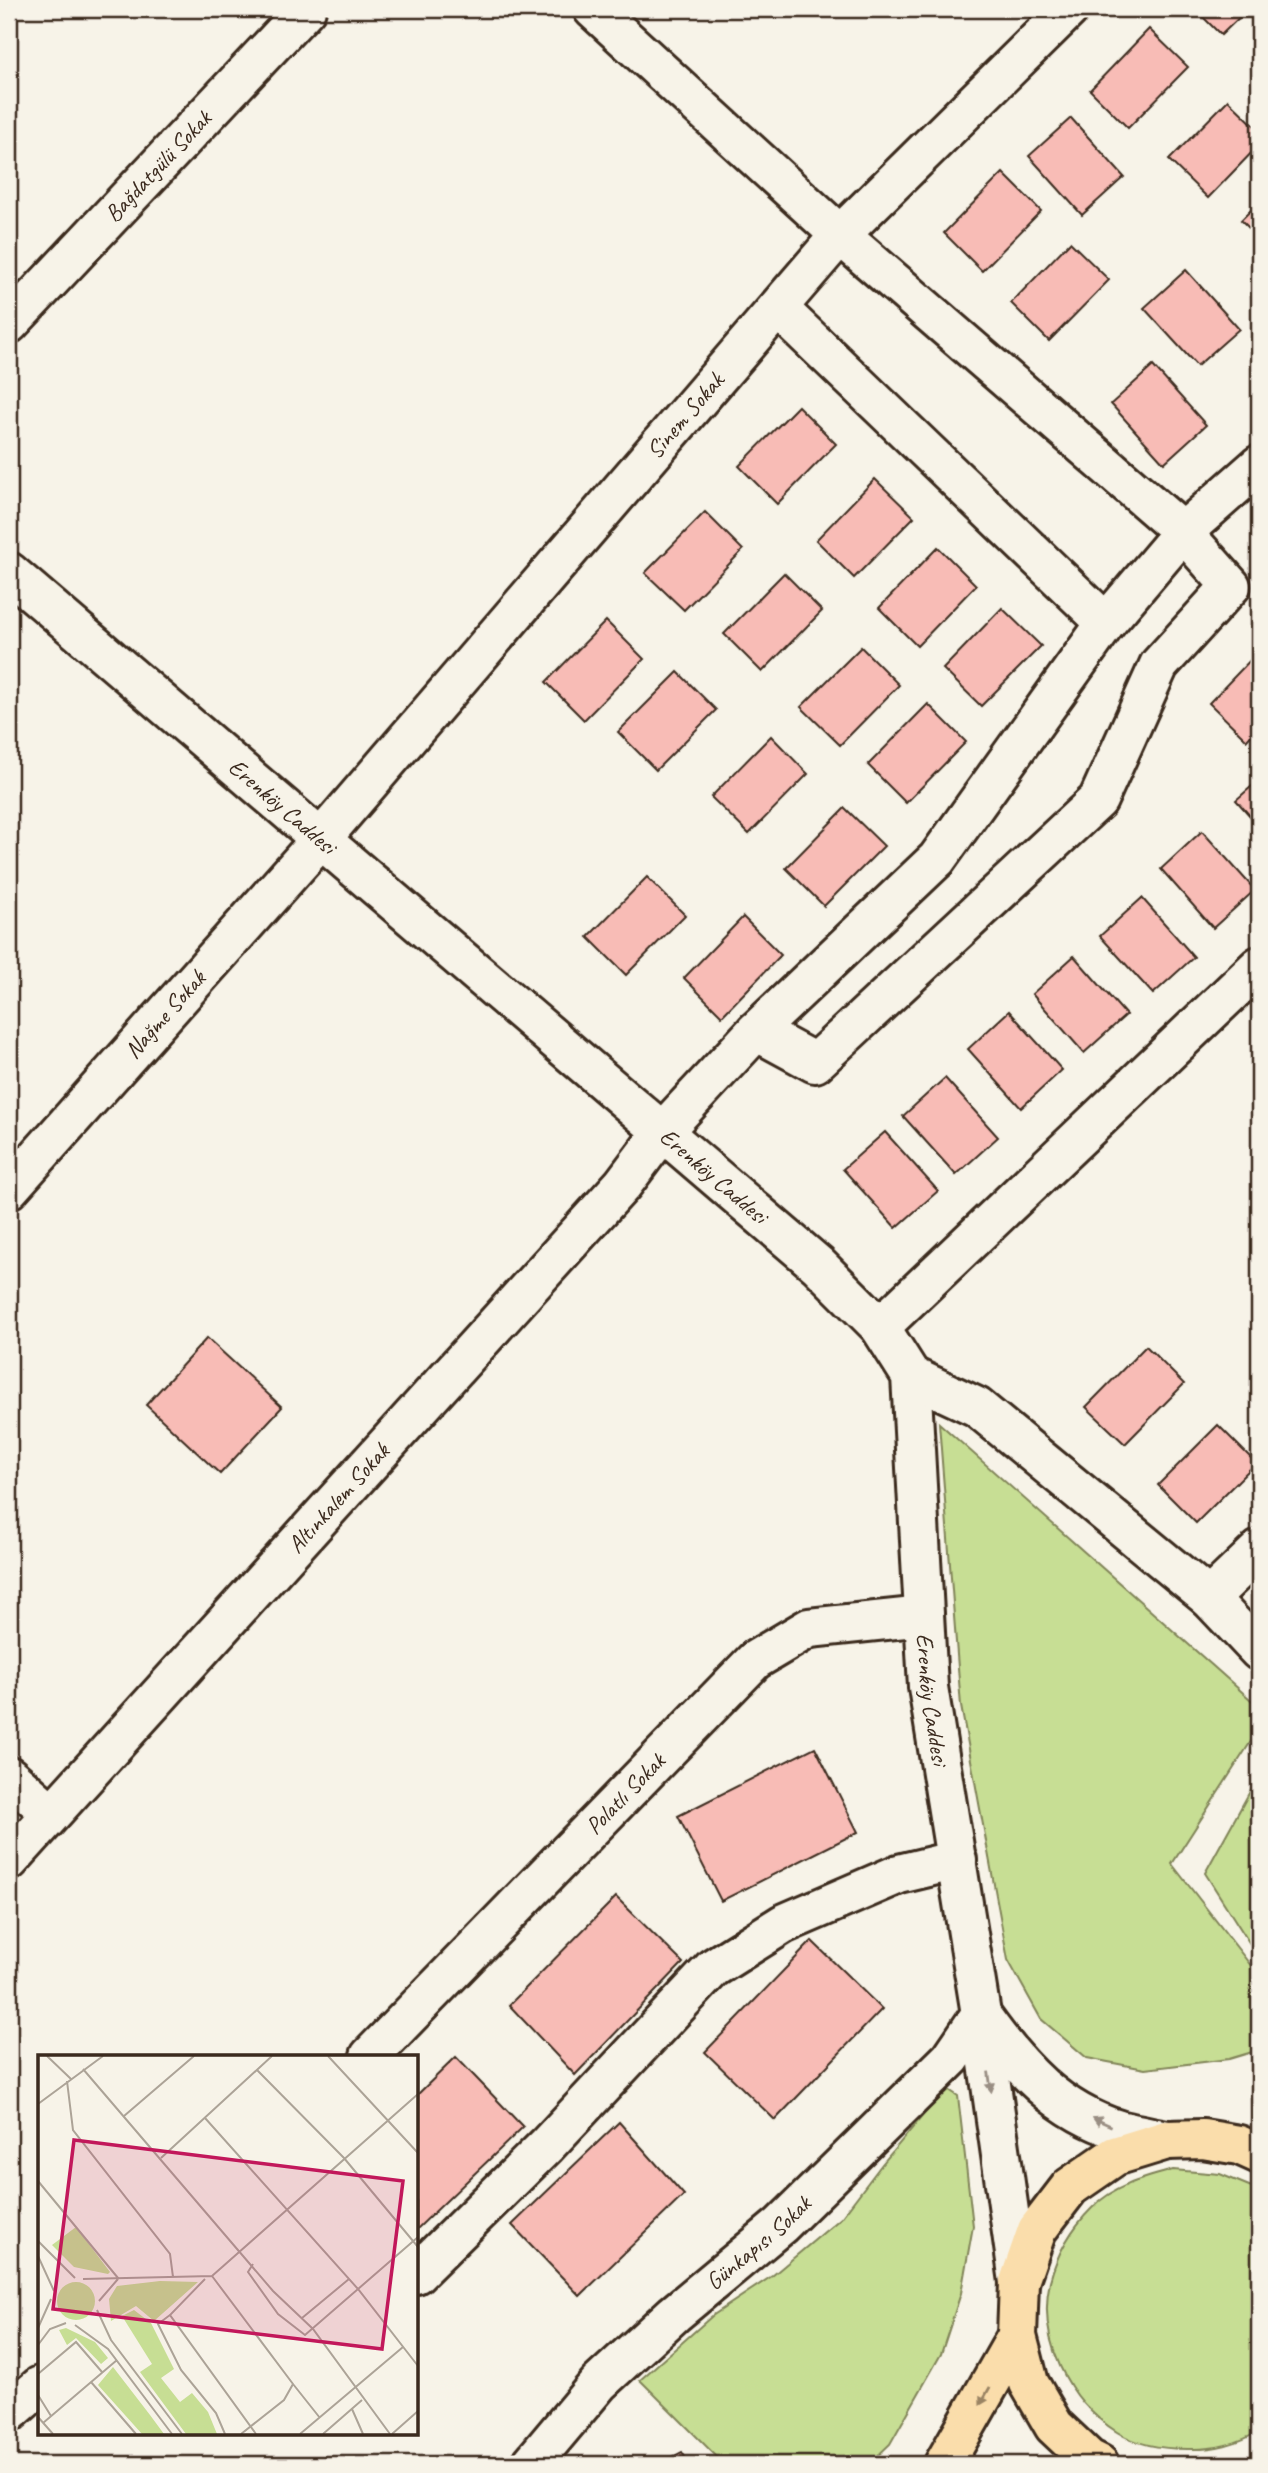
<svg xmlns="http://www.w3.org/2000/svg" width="1268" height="2473" viewBox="0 0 1268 2473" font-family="Caveat,sans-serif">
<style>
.green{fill:#c7de94;stroke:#818459;stroke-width:2}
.building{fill:#f8bcb6;stroke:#3b2a1e;stroke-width:2}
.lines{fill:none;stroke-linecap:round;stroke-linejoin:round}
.minor-casing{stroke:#3b2a1e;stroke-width:44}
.major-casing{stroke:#3b2a1e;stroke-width:44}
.minor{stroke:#f7f3e8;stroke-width:38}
.major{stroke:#faddab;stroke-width:38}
.oneway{fill:#998e83}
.oneway2{fill:#9a8464}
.labels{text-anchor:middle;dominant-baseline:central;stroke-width:5;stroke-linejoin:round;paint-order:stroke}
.street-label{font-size:24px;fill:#3b2a1e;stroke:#f7f3e8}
.inset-road{fill:none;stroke:#aca397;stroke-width:2}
.view{fill:#c2185b;fill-opacity:0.15;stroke:#c2185b;stroke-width:3.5}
.inset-edge{fill:none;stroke:#3b2a1e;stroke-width:3.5}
</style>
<rect width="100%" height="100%" fill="#f7f3e8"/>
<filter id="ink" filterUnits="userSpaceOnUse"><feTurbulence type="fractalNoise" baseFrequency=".0143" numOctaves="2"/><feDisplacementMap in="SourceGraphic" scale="14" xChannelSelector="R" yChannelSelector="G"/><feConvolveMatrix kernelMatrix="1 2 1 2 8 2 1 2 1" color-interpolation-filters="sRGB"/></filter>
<g filter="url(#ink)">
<g class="green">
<path d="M939 1423 1259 1707V1729L1172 1864 1259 1976V2050L1229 2059 1145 2069 1087 2058 1041 2019 1008 1960 961 1706Z"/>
<path d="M1259 1775V1958L1205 1873Z"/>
<path d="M946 2088 958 2096 973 2226 961 2293 941 2354 890 2444 869 2464H724L640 2380 712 2316 772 2276 841 2218 882 2164Z"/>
<path d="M1173 2170 1220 2174 1259 2190V2431C1239 2444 1212 2450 1188 2449 1165 2449 1137 2445 1117 2432 1068 2401 1037 2339 1050 2281 1057 2254 1072 2228 1092 2208 1113 2186 1144 2178 1173 2170Z"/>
</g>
<g class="building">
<path d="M1195 9H1248L1221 35Z"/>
<path d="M1149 29 1188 67 1128 128 1090 90Z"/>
<path d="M1228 100 1259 130V145L1208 198 1169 160Z"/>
<path d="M1071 118 1124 177 1082 215 1029 156Z"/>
<path d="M1003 173 1041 211 982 271 944 233Z"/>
<path d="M1259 202V238L1241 220Z"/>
<path d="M1070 242 1109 280 1049 341 1011 303Z"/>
<path d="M1186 270 1239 329 1197 366 1144 308Z"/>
<path d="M1153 366 1206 425 1164 463 1111 404Z"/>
<path d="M798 406 836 444 777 504 739 466Z"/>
<path d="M875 479 914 517 854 578 816 540Z"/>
<path d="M705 512 743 550 684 610 645 573Z"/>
<path d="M938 547 976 585 917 646 879 608Z"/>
<path d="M784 573 822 611 762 672 724 634Z"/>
<path d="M1002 608 1041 646 981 706 943 669Z"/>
<path d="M606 621 644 659 584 720 546 682Z"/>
<path d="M861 647 899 685 840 745 801 707Z"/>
<path d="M1259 651V727L1247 740 1209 703Z"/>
<path d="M678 672 716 710 656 770 618 732Z"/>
<path d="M928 704 966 742 906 803 868 765Z"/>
<path d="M771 736 808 774 749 834 711 797Z"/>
<path d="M1259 780V826L1236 800Z"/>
<path d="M845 808 884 846 824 906 786 868Z"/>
<path d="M1202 831 1255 890 1213 928 1161 869Z"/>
<path d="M647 877 685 915 626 975 588 937Z"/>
<path d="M1142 898 1194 957 1153 994 1100 936Z"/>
<path d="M743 917 781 955 722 1016 684 978Z"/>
<path d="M1074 956 1126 1015 1084 1053 1032 994Z"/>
<path d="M1009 1011 1062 1070 1021 1108 968 1049Z"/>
<path d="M945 1078 998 1137 956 1175 903 1116Z"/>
<path d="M885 1132 938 1191 896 1228 843 1169Z"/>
<path d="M207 1338 282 1407 220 1474 146 1405Z"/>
<path d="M1146 1346 1184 1384 1125 1444 1086 1407Z"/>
<path d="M1218 1425 1256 1463 1196 1523 1158 1485Z"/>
<path d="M815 1747 858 1832 721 1901 678 1816Z"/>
<path d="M616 1897 683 1963 575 2075 509 2005Z"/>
<path d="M812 1941 882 2009 775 2120 705 2052Z"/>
<path d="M456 2057 523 2127 416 2230V2096Z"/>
<path d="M619 2122 684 2195 580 2296 512 2225Z"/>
<path d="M682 2452 689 2464H659Z"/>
</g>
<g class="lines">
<g class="minor-casing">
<g id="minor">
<path d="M593 9 840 235 1183 532 1231 586 1159 665 1098 800 815 1063 756 1031"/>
<path d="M778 308 1106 623"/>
<path id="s1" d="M9 324 306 9"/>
<path id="s2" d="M9 572 818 1265 880 1327 911 1376 928 1687 981 2014 1019 2282"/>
<path id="s3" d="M9 1189 321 839 840 235 1069 9"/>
<path d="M880 1327 1259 966"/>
<path d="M911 1376 977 1407 1209 1598 1259 1550"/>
<path d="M1209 1598 1259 1651"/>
<path d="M9 1776 51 1813"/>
<path id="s4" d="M9 1861 623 1184 663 1131 756 1031 937 859 1106 623 1183 532 1259 465"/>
<path d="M984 2019C1020 2069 1058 2111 1119 2130 1135 2134 1151 2137 1167 2140"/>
<path id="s5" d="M370 2056 755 1660 809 1628 924 1616"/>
<path d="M416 2274 547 2145 713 1968 783 1924 899 1874 957 1860"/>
<path d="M9 2413 40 2386"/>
<path id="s6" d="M531 2464 599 2383 674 2314 781 2225 951 2058 981 2014"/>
</g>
</g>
<g class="major-casing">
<g id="major">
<path d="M944 2464 1017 2336"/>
<path d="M1099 2464 1089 2459 1054 2426 1029 2383 1017 2336 1019 2282 1037 2230 1070 2187 1115 2156 1167 2140 1203 2139 1239 2145 1259 2154"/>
</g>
</g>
<use href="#minor" class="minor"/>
<use href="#major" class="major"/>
</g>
<defs><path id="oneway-solid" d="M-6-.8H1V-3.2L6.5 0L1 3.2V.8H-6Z" transform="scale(1.75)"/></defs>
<g class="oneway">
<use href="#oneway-solid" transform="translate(990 2082) rotate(82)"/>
<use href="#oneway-solid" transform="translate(1102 2122) rotate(-156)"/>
</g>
<use class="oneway2" href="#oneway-solid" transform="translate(985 2396) rotate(119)"/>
</g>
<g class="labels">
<g class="street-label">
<text stroke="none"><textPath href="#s1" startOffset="217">Bağdatgülü Sokak</textPath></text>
<text stroke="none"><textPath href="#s3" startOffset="1027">Sinem Sokak</textPath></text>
<text stroke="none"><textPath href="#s2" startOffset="360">Erenköy Caddesi</textPath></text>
<text stroke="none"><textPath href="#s3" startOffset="234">Nağme Sokak</textPath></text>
<text stroke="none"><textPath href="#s2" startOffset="928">Erenköy Caddesi</textPath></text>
<text stroke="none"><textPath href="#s4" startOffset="490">Altınkalem Sokak</textPath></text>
<text stroke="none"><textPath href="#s2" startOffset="1535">Erenköy Caddesi</textPath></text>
<text stroke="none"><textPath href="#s5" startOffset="366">Polatlı Sokak</textPath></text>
<text stroke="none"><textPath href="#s6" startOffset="318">Günkapısı Sokak</textPath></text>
</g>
</g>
<g transform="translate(38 2055)">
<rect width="380" height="380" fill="#f7f3e8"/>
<path d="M38 172 72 217 70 219 36 212 14 190ZM122 226 160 227 116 266 98 251 73 266 71 244 79 231ZM19 246a19 19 0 1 1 38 0a19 19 0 1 1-38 0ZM96 255 113 268 136 314 123 323 142 347 154 338 170 357 179 379H148L102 317 114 309 84 261ZM28 273 57 287 70 303 63 309 38 283 29 290 21 275ZM75 312 112 360 126 379H104L60 330Z" fill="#c7de94"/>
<path class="inset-road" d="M9 1 33 24M290 1 380 98M45 14 235 236 275 274 352 379M219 15 306 103 380 192M29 26 35 75 132 199 135 222M0 49 65 1M86 61 156 1M167 63 320 234 380 311M123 103 234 1M0 126 80 223M0 186 37 223M0 201 16 236M215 209 210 217 240 259 267 280 380 182M174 221 255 329 246 345 203 379M45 224 174 221 380 39M167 224 132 260 218 379M61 246 80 224M59 255 73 285 144 379M132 260 120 269 143 315 178 358 187 379M264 263 311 224M37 270 70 294 134 379M0 273 13 244M0 290 12 274 28 268M0 319 38 287 64 317M53 327 98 379M255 329 282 363M0 340 13 361M314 354 325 379M0 362 15 379M5 368 79 305M262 379 365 292M285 379 324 345M354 379 380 356"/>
<path class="view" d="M36 85 365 126 344 294 15 254Z"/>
<rect width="380" height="380" class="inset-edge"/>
</g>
<rect width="1268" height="2473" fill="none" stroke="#f7f3e8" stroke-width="35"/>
<rect x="18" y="18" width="1233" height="2438" fill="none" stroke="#3b2a1e" stroke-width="2.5" filter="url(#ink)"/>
</svg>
